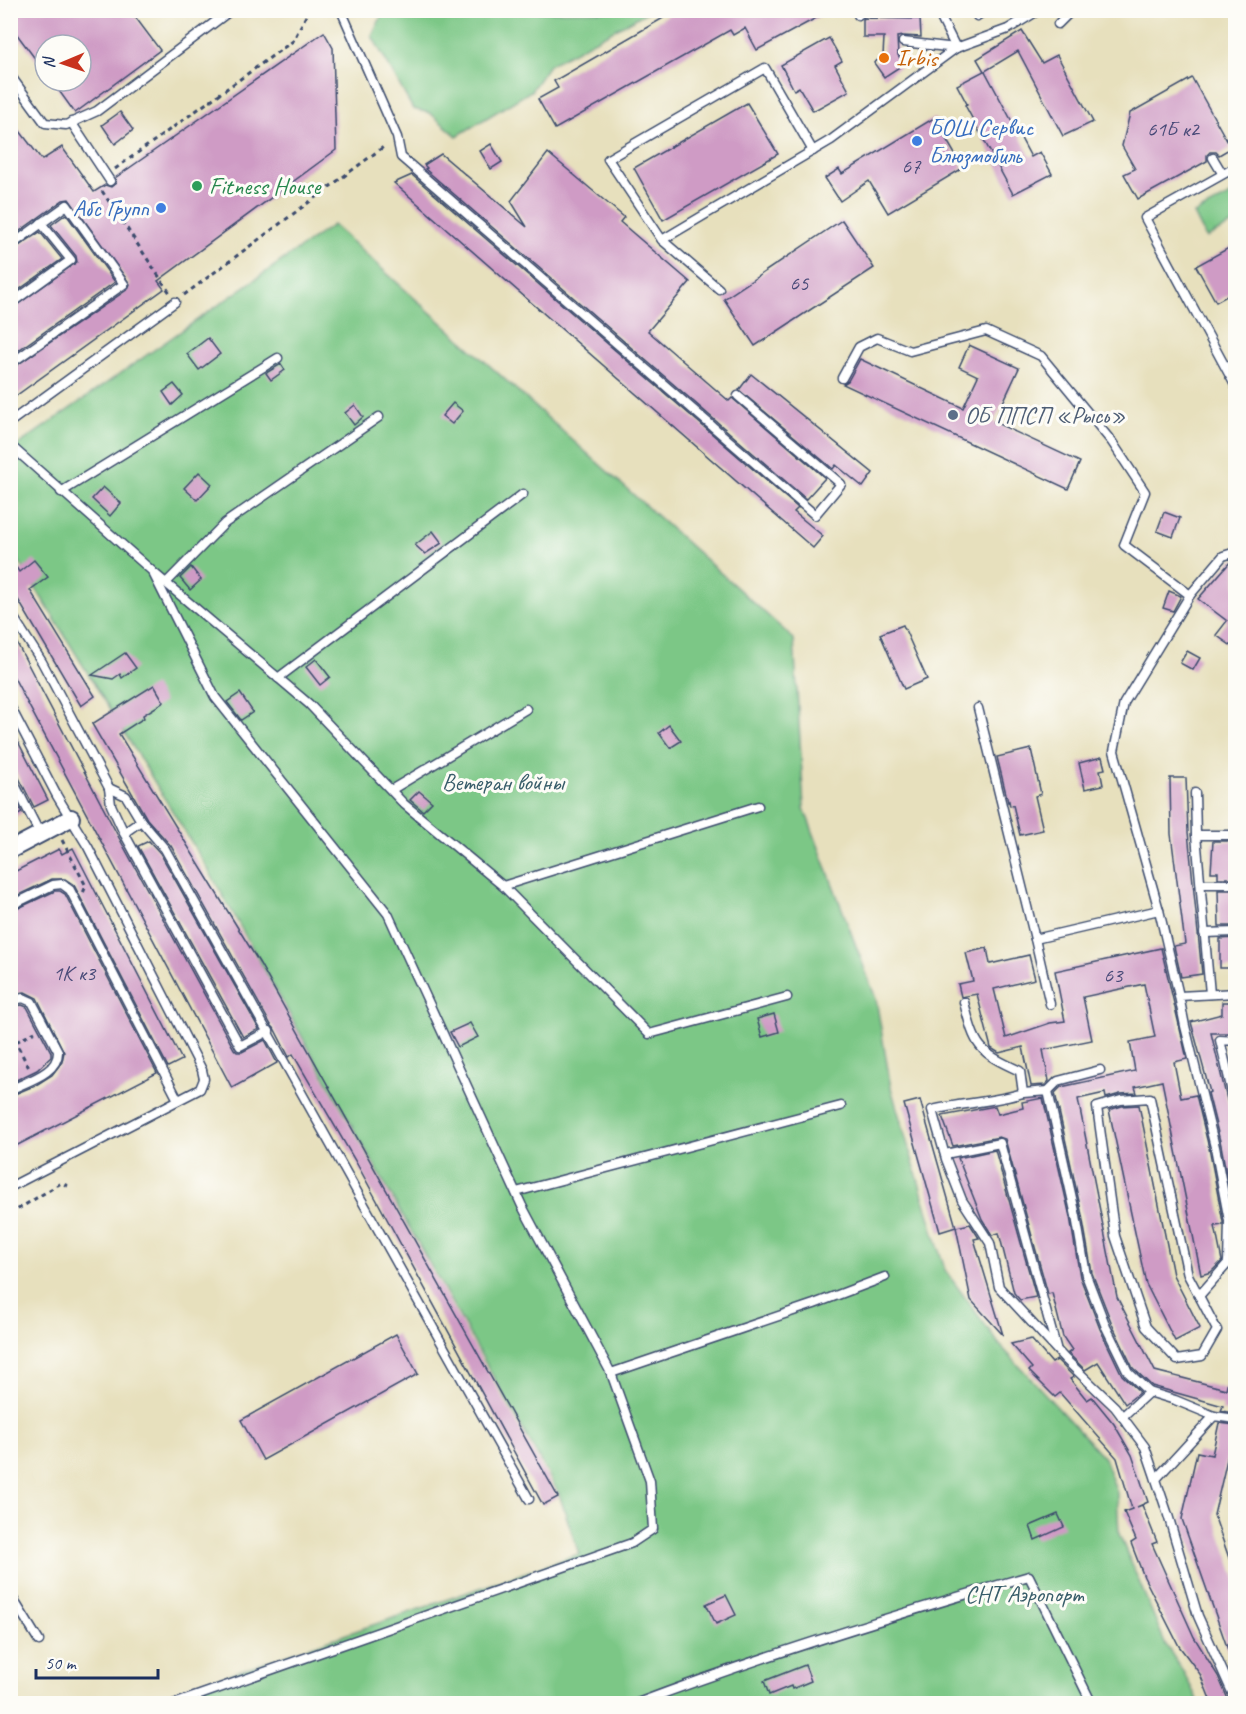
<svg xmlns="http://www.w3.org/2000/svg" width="1246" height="1714" viewBox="0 0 1246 1714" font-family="Caveat,sans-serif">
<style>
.green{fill:#7cc786;stroke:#4c7b72;stroke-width:1.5}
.building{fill:#cf9bc5}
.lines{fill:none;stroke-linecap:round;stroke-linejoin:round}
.lane-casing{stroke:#3a4a6c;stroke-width:11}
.street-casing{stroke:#3a4a6c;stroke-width:20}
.path{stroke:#3a4a6c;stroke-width:3;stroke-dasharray:4.5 4.5;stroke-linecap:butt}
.lane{stroke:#fff;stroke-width:8}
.street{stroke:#fff;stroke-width:16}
.food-dot{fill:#e8710a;stroke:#fdfcf7;stroke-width:2}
.shop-dot{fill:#3f7fe0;stroke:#fdfcf7;stroke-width:2}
.leisure-dot{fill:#2e9e5b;stroke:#fdfcf7;stroke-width:2}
.service-dot{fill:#5c6f8a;stroke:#fdfcf7;stroke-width:2}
.labels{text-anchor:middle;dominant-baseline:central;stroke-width:6;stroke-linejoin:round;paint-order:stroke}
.number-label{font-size:21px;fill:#484a78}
.food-label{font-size:24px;fill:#c56008;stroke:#fdfcf7;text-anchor:start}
.shop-label{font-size:24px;fill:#366cbe;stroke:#fdfcf7;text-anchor:start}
.leisure-label{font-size:24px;fill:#27864d;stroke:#fdfcf7;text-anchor:start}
.service-label{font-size:24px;fill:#4e5e75;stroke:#fdfcf7;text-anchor:start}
.park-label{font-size:24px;fill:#385d6a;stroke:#fdfcf7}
</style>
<rect width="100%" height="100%" fill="#fdfcf7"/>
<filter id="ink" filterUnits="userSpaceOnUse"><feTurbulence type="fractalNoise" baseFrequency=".0167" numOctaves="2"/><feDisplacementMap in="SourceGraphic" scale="12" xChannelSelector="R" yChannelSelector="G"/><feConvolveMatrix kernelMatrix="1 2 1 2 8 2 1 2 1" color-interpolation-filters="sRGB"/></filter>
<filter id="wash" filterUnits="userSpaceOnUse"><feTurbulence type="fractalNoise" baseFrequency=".008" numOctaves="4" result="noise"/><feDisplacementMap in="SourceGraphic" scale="24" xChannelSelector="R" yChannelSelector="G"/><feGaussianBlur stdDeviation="1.35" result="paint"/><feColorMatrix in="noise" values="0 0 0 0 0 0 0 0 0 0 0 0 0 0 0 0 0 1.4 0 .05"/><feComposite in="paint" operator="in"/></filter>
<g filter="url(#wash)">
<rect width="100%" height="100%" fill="#e7e0bd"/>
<g class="green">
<path d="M458 11 498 12 649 11 549 65 531 91 457 136 430 113 413 109 372 36 384 11Z"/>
<path d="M1235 193V223L1206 238 1194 214Z"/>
<path d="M333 225 794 639 804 808 876 999 891 1088 945 1270 999 1344 1104 1458 1117 1493 1119 1534 1166 1645 1184 1673 1199 1703H146L579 1554 559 1494 209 871 11 548V450Z"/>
</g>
<g id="blocks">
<g class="building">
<path d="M10 10H130L160 50 75 113 52 81H81V45H45V72L10 25Z"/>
<path d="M677 10H831L757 50 745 28 733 35 730 30 555 129 538 99 558 88 554 81Z"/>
<path d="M865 18 920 19 921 37 904 36 897 37 898 55 904 64 884 77 874 63 883 56 884 37H863V19Z"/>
<path d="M1022 31 1042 63 1057 55 1093 122 1063 136 1018 51 985 71 1031 157 1040 152 1052 174 1013 194 965 105 967 104 957 85 984 71 977 59Z"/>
<path d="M324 32 333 48 336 150 158 281 164 289 10 400V370L128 289 130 284 69 199 63 200 10 238V118L42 160 62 147 94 192 105 185 111 187 116 183 115 178Z"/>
<path d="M829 38 842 61 835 65 849 91 813 111 799 87 794 90 781 65Z"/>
<path d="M1192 78 1231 148 1219 155 1216 152H1210L1207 155V161L1138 199 1124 174 1135 169 1122 146 1130 113Z"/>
<path d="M747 103 778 154 663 220 634 168Z"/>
<path d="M120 112 133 130 115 144 102 125Z"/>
<path d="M934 118 963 168 888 213 869 181 840 201 825 178 839 169 842 174Z"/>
<path d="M491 144 502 162 491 169 480 151Z"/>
<path d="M548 153 624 217 620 222 690 282 648 331 729 401 732 398 825 478 806 499 425 169 427 168 424 165 441 154 527 227 511 201Z"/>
<path d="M412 175 798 508 794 512 823 536 813 548 394 183Z"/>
<path d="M66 214 115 282 10 356V310L77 262 76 256 51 225Z"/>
<path d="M842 220 874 268 755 346 724 299Z"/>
<path d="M40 232 62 259 10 296V252Z"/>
<path d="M1236 244V291L1216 302 1196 266Z"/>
<path d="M208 338 220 354 199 370 187 354Z"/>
<path d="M969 345 1019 368 994 422 1080 462 1068 489 843 384 848 381 860 359 963 408 978 376 959 367Z"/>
<path d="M281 364 285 370 271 380 266 373Z"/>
<path d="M751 374 873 473 863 487 836 465 833 469 739 390Z"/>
<path d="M174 384 183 395 172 405 163 392Z"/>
<path d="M453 403 463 411 452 424 442 416Z"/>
<path d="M355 405 363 417 354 425 345 413Z"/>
<path d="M199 472 212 484 197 500 184 488Z"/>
<path d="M103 487 121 503 110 516 92 499Z"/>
<path d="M1164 512 1180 518 1173 537 1157 531Z"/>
<path d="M433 531 442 543 425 554 415 545Z"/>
<path d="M10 558 19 572 34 560 48 577 30 590 95 696 81 706 10 586Z"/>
<path d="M1236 559V649L1216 635 1227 621 1198 599 1232 560Z"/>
<path d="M191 567 201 580 190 590 180 578Z"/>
<path d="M1169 591 1181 596 1173 611 1163 608Z"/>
<path d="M903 625 927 679 904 689 880 634Z"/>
<path d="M10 630 118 836 234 1049 237 1052H242L265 1040 277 1063 232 1088 10 670Z"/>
<path d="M1187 651 1200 658 1193 670 1180 663Z"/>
<path d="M125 653 136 668 122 678 120 674 113 679 92 675Z"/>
<path d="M316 659 330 677 320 685 306 667Z"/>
<path d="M154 685 164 702 143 715 144 718 119 734 260 964 558 1497 543 1505 357 1164 293 1054 289 1057 274 1028 271 1025 171 846 147 819 92 724Z"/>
<path d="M240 693 253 712 241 720 227 702Z"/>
<path d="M669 725 681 741 670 748 659 733Z"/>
<path d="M10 726 48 800 34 807 16 772 10 769Z"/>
<path d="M1031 749 1041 794 1035 796 1043 830 1020 835 1013 805 1010 806 1009 801 1008 802 997 757Z"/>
<path d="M1102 757 1105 769 1100 770 1103 785 1085 789 1079 763Z"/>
<path d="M1170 778H1186L1188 832 1202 974 1181 977 1174 946 1185 944 1171 834Z"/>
<path d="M10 790 22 813 10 819Z"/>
<path d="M419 791 432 802 423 811 410 800Z"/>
<path d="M149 841 160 853 259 1029 243 1037 138 846Z"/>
<path d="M1213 841H1236V878H1218V872H1211Z"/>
<path d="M73 848 182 1060 168 1067 74 885 65 879H52L10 899V874L59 849 62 854Z"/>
<path d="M1218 890H1236V926H1219Z"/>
<path d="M55 891H60L65 894 157 1073 10 1149V1096L36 1085 52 1075 62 1062 64 1052 37 998 25 992 10 994V912Z"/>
<path d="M1236 938V968H1220V939Z"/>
<path d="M987 948 990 964 1029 955 1035 979 994 989 1006 1038 1050 1023 1065 1021 1055 971 1161 948 1187 1059 1174 1062 1181 1098 1196 1095 1209 1148 1223 1222V1225L1215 1226 1222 1261 1211 1272 1201 1275 1162 1081 1135 1087 1137 1093 1120 1094 1106 1098 1105 1093 1078 1099 1117 1297 1155 1371 1226 1389 1230 1372 1236 1373V1413L1221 1411 1223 1406 1152 1386 1133 1368 1112 1324 1092 1273 1082 1215 1055 1093 1061 1087 1135 1071 1130 1042 1155 1037 1144 984 1083 997 1092 1040 1043 1050 1049 1081 1045 1085 1031 1086 1023 1047 999 1053 991 1048 977 994 961 997 958 984 973 981 966 953Z"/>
<path d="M1222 1002H1236V1033H1211L1236 1137V1222H1235L1221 1145 1208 1093 1210 1092 1191 1022 1222 1014Z"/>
<path d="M22 1005 27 1007 51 1052V1057L37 1070 10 1083V1007Z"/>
<path d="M774 1014 779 1032 762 1037 757 1019Z"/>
<path d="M470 1023 478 1037 458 1047 450 1032Z"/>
<path d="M1043 1098 1070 1217 1080 1277 1100 1329 1122 1375 1140 1392 1125 1404 1098 1362 1085 1370 1068 1353 1072 1350 1063 1337 1052 1293 1048 1294 1005 1139 999 1137 953 1146 942 1116 995 1106 998 1114 1023 1108 1022 1102Z"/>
<path d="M920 1100 956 1227 940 1232 904 1104Z"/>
<path d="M1139 1105 1173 1275 1200 1328 1175 1341 1146 1284 1109 1110 1122 1106Z"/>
<path d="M995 1150 1036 1297 1020 1300 1014 1293 999 1233 992 1235 982 1219 958 1158Z"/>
<path d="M970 1224 979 1238 974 1239 1003 1335 971 1300 956 1227Z"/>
<path d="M396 1334 418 1374 263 1460 241 1420Z"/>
<path d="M1031 1339 1052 1363 1057 1360 1074 1377 1070 1379 1087 1400 1092 1397 1114 1424 1132 1455 1148 1502 1137 1507 1142 1505 1157 1542 1152 1544 1194 1637 1218 1676 1230 1704H1212L1200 1674 1179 1646 1144 1577 1131 1543 1136 1540 1124 1512 1132 1509 1117 1458 1060 1393 1055 1397 1029 1371 1032 1368 1011 1344Z"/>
<path d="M1219 1423 1235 1425 1214 1515 1236 1578V1666L1234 1667 1182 1519 1197 1452 1212 1455Z"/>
<path d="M1058 1514 1064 1527 1035 1540 1030 1526Z"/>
<path d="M726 1595 736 1615 716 1624 706 1604Z"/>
<path d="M805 1665 811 1681 792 1689 791 1686 769 1695 764 1681Z"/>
</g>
</g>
</g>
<g filter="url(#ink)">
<use href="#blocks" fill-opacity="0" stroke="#3a4a6c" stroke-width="1.5"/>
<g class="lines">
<g class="lane-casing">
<g id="lane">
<path d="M341 10 397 137 401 157 815 515 841 484 738 396"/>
<path d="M937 10 956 48 1008 29 1039 10"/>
<path d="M974 10 977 16 986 10"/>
<path d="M858 15 865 10"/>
<path d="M1058 24 1072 10"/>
<path d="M903 42 956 48"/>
<path d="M10 75 45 123 66 125 97 111 231 10"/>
<path d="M71 122 110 181"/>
<path d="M1213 158 1222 173"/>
<path d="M1236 167 1145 218 1236 387"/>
<path d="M662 240 831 140 956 48"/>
<path d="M10 246 67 205 124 284 10 364"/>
<path d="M719 289 662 240 608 159 765 68 813 151"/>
<path d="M10 304 71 260 41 223"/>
<path d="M842 378 859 347 877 338 910 351 986 331 1041 356 1112 442 1145 492 1124 545 1190 595"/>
<path d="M10 422 175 302"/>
<path d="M10 445 152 571 215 697 388 914 522 1206 611 1373 814 1304 885 1277"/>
<path d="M61 492 278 358"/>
<path d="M154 573 309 704 404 804 503 886 649 1034 787 997"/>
<path d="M166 583 225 523 379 417"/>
<path d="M10 612 42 662 109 788 126 796 141 821 165 849 529 1499"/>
<path d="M278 678 523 494"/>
<path d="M10 706 57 796 88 847 202 1070 204 1079 200 1089 10 1187"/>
<path d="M978 708 1035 939 1159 910 1179 996"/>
<path d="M10 775 40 834"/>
<path d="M109 788 111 805 124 833"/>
<path d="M391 790 526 709"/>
<path d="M1195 793 1196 835 1210 994"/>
<path d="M141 821 124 833 240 1046 269 1031"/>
<path d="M1196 835H1236"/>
<path d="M1201 884H1236"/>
<path d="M503 886 758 806"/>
<path d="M10 906 53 885 62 884 70 890 178 1100"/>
<path d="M1159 910 1114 751 1124 703 1190 595 1223 556 1236 552"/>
<path d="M1204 933 1236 932"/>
<path d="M1035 939 1050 1004"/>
<path d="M10 1001 23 998 32 1002 58 1051C59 1073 27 1081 10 1090"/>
<path d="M964 1002C975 1047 978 1052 1020 1071L1023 1093C994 1102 962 1103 932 1110L946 1159 962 1200 990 1243 999 1287 1065 1359 1115 1407 1145 1447 1168 1515 1198 1616 1236 1701"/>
<path d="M1236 1041 1220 1040 1236 1109"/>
<path d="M1048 1091 1058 1081 1100 1070"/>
<path d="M1023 1093 1048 1091 1076 1216 1086 1275 1106 1327 1128 1372 1149 1392"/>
<path d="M1150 1098 1188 1275 1217 1330 1202 1356 1177 1360 1146 1327 1115 1236 1097 1107 1121 1100Z"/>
<path d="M945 1154 1000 1143 1056 1347"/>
<path d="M516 1192 841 1106"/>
<path d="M1228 1263 1229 1221 1215 1147 1185 1026 1179 996 1236 993"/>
<path d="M1199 1296 1228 1263 1236 1265"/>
<path d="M1122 1417 1149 1392 1175 1400 1214 1416"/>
<path d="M1156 1479 1214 1416 1236 1419"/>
<path d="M1236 1528 1234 1539 1236 1546"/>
<path d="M10 1594 39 1641"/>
<path d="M174 1704 632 1543 653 1529 650 1481 611 1373"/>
<path d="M635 1704C764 1655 897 1614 1029 1576L1092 1704"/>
</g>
</g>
<g class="street-casing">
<path id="street" d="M10 850 71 818"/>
</g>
<g class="path">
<path d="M1230 10 1236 20"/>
<path d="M115 169 293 41 309 10"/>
<path d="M102 191 170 293"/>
<path d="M184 295 386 145"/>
<path d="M62 840 86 886 83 893"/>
<path d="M10 1031 29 1068"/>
<path d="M16 1042 35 1032"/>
<path d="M10 1214 61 1183 68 1186"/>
</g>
<use href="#lane" class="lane"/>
<use href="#street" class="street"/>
</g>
</g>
<circle class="food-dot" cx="884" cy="58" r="6"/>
<g class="shop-dot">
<circle cx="917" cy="141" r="6"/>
<circle cx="161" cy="208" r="6"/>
</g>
<circle class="leisure-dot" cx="197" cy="186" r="6"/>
<circle class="service-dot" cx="953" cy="415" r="6"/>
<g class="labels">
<g class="number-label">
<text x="1173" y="129">61Б к2</text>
<text x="911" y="166">67</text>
<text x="799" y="283">65</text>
<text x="74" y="973">1К к3</text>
<text x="1113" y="975">63</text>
</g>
<g class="food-label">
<text x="896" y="58">Irbis</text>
</g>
<g class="shop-label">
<text x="929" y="127">БОШ Сервис<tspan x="929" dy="28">Блюзмобиль</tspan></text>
<text x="149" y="208" text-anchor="end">Абс Групп</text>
</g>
<g class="leisure-label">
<text x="209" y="186">Fitness House</text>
</g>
<g class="service-label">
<text x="965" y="415">ОБ ППСП «Рысь»</text>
</g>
<g class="park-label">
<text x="503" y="782">Ветеран войны</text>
<text x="1024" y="1594">СНТ Аэропорт</text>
</g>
</g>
<rect width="1246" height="1714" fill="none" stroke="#fdfcf7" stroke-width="36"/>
<g transform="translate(63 63) rotate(268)"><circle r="28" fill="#fdfcf7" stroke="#a3aaba" stroke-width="1.5"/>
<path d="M0-4.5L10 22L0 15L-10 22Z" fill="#c8321e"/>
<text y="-9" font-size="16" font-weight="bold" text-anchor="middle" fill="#1b2f5e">N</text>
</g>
<path d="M36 1669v9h122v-9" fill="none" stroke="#1b2f5e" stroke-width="3"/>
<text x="45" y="1669" font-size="18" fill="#1b2f5e" stroke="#fdfcf7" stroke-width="4.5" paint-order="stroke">50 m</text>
</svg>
